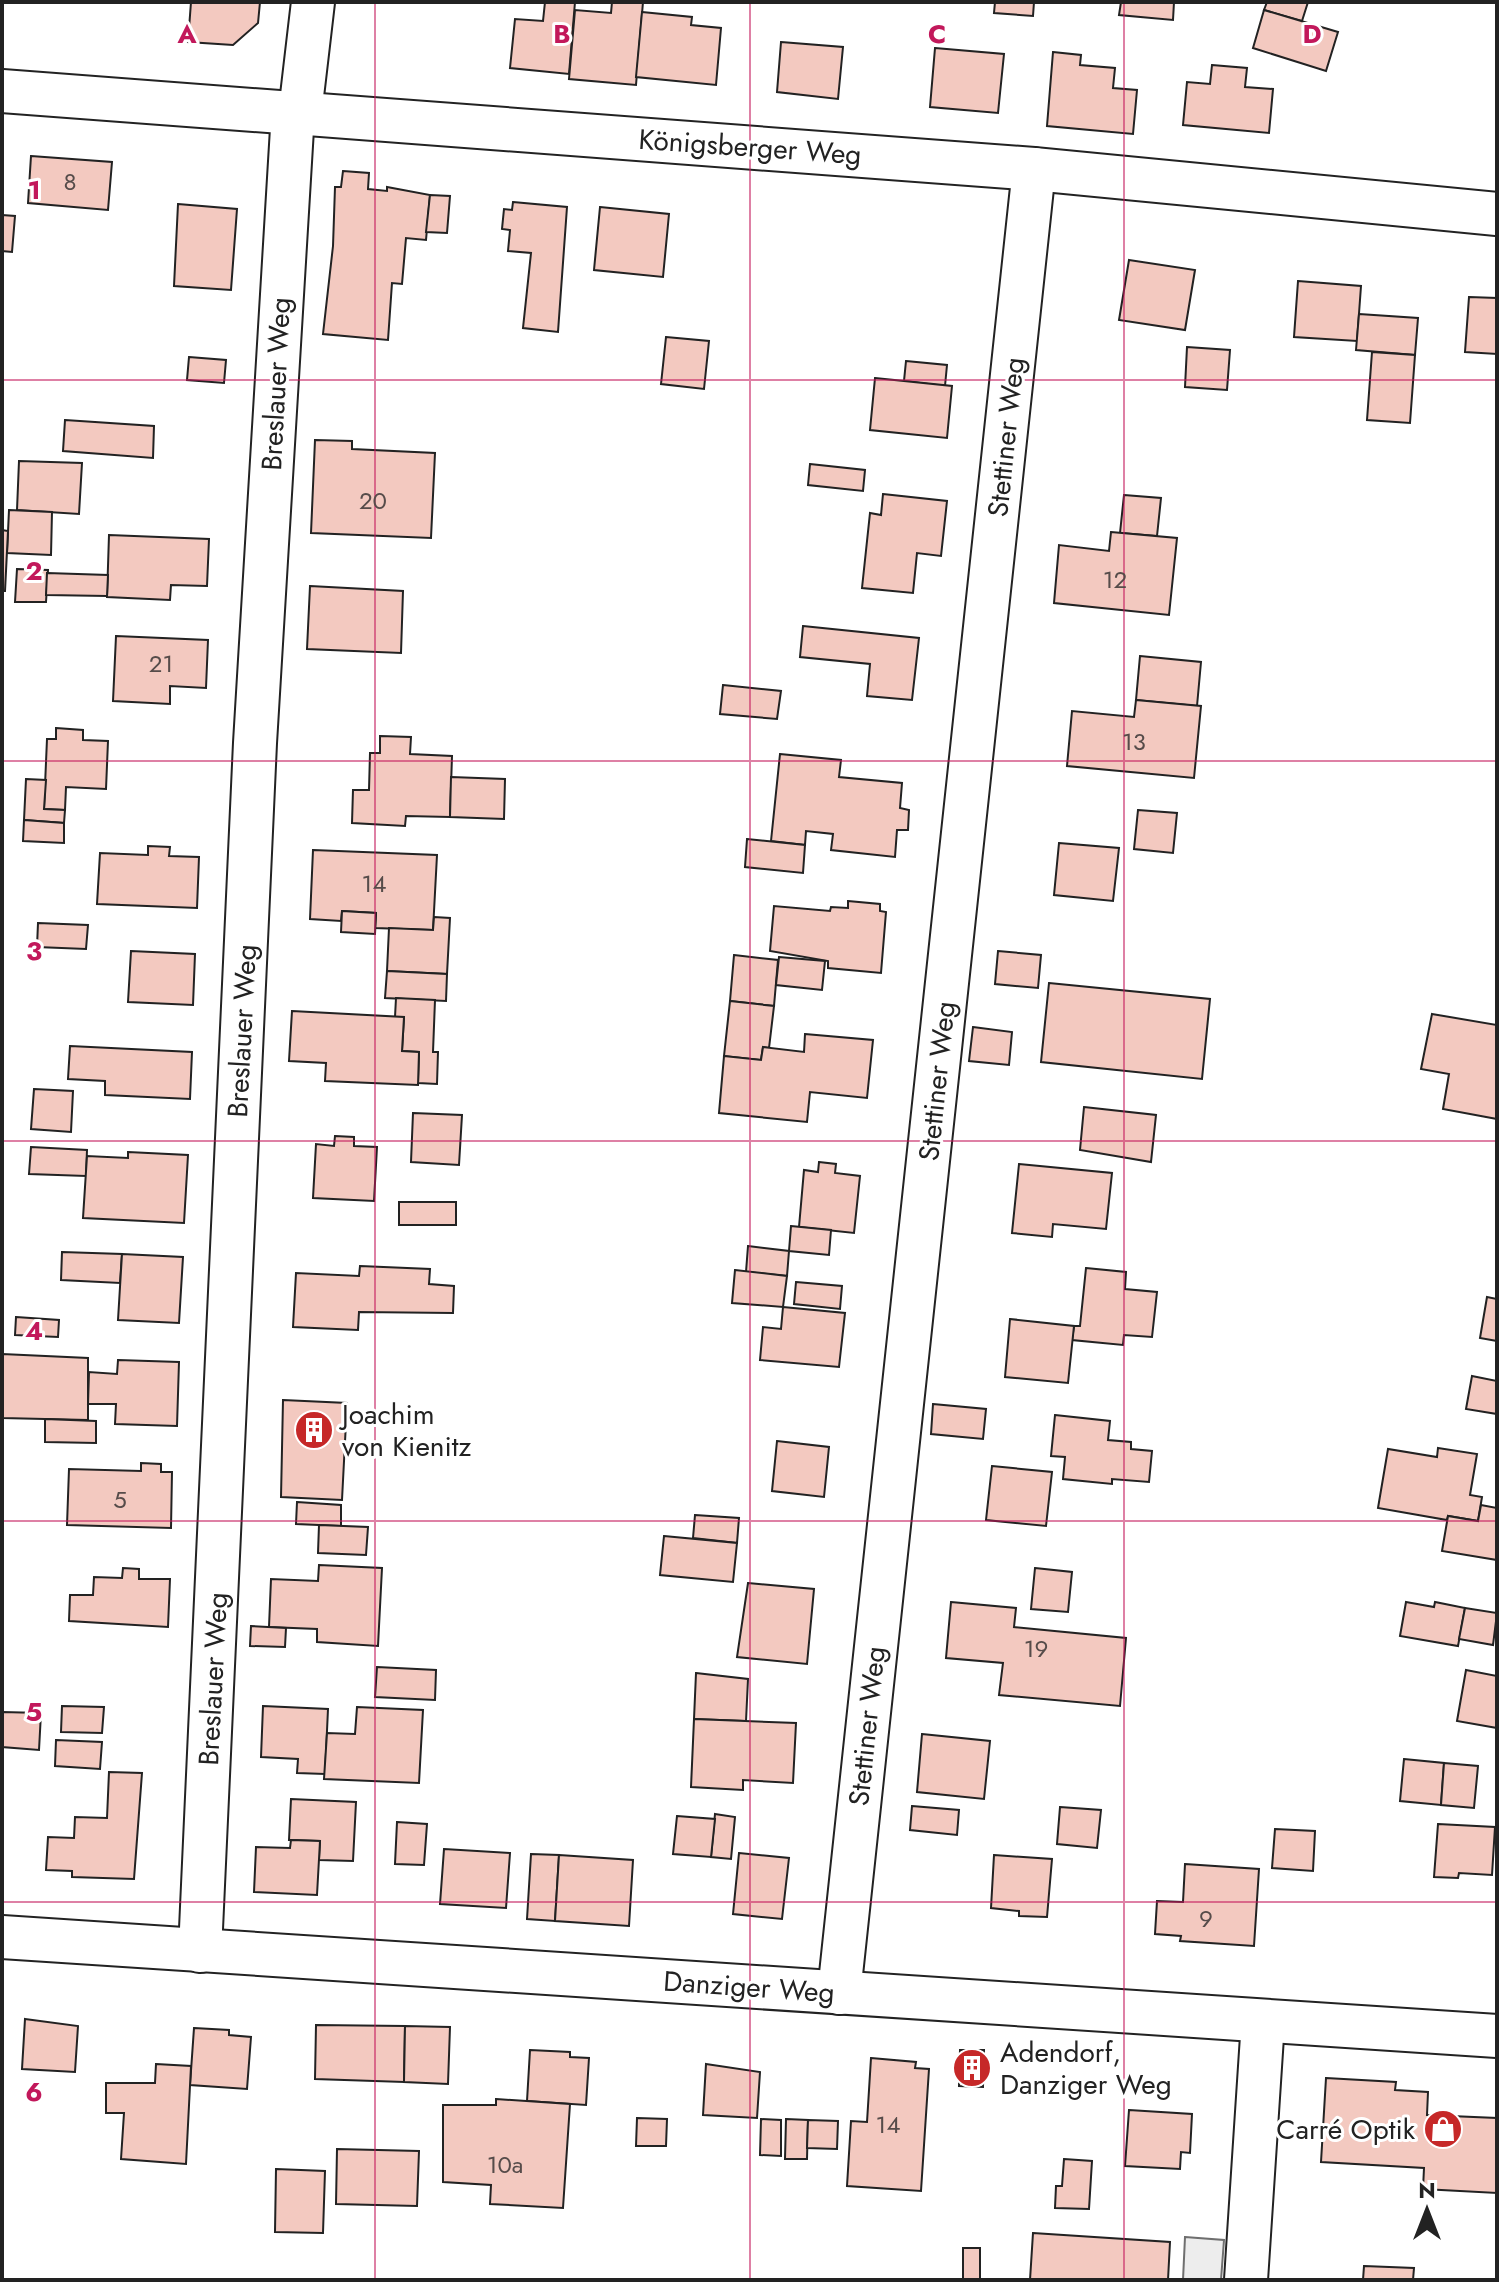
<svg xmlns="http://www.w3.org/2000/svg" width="1499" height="2282" viewBox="0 0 1499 2282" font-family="Jost,sans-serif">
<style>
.parking{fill:#ededed;stroke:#6f6f6f;stroke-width:2}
.building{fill:#f3c9c0;stroke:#222;stroke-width:2}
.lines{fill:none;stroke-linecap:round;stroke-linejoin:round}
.minor-casing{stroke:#222;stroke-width:46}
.minor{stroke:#fff;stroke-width:42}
.grid{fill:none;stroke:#c2185b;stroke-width:2;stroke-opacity:0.55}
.labels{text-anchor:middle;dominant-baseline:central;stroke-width:6;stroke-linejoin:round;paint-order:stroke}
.number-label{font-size:24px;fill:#564c4a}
.street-label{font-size:28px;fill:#222;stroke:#fff}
.poi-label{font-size:28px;fill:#222;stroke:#fff;text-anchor:start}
.grid-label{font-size:26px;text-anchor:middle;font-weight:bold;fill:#c2185b;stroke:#fff;stroke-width:6;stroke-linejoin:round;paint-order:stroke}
</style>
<rect width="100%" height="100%" fill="#fff"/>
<path class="parking" d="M1185 2237 1224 2240 1221 2280H1183Z"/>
<g class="building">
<path d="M191 2H260L258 23 233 45 188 42Z"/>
<path d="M545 2H575L569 74 510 68 515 19 543 21Z"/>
<path d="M612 2H643L636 85 569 79 575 10 611 13Z"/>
<path d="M995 2H1034L1033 16 994 13Z"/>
<path d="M1121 2H1174L1173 20 1119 15Z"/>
<path d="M1267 2H1308L1302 21 1264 10Z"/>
<path d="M1264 10 1338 32 1326 71 1253 48Z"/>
<path d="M642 12 692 17 691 25 721 28 716 85 636 77Z"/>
<path d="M781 42 843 47 838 99 777 92Z"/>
<path d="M935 48 1004 54 998 113 930 107Z"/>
<path d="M1053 52 1081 55 1080 65 1115 68 1113 88 1137 90 1133 134 1047 126Z"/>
<path d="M1212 65 1247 68 1245 87 1273 89 1269 133 1183 125 1187 82 1210 84Z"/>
<path d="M31 156 112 162 108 210 28 203Z"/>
<path d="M343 171 369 173 368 189 387 191V187L430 195 426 240 406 238 402 284 392 283 388 340 323 334 333 246 335 187H341Z"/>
<path d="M430 195 450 196 447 233 426 232Z"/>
<path d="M513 202 567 207 558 332 523 328 531 253 508 251 510 230 502 229 504 209 512 210Z"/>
<path d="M178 204 237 209 231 290 174 286Z"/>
<path d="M600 207 669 214 663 277 594 270Z"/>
<path d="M2 215 15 216 12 252 2 251Z"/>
<path d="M1129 260 1195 270 1185 330 1119 320Z"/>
<path d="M1298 281 1361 286 1357 341 1294 337Z"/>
<path d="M1469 297 1497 298V354L1465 352Z"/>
<path d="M1359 314 1418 318 1415 355 1356 350Z"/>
<path d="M666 337 709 341 704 389 661 384Z"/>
<path d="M1187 347 1230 350 1227 390 1185 387Z"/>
<path d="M1372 352 1415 355 1410 423 1367 420Z"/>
<path d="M189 357 226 360 224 383 187 380Z"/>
<path d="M906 361 947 365 945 386 904 381Z"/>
<path d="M875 378 952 386 947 438 870 430Z"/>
<path d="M65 420 154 426 153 458 63 451Z"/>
<path d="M315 440 352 441V449L435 453 431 538 311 533Z"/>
<path d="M19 461 82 463 79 514 17 510Z"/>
<path d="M810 464 865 470 863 491 808 485Z"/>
<path d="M883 494 947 501 941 556 917 553 913 593 862 588 870 513 881 515Z"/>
<path d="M1124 495 1161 498 1157 536 1120 533Z"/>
<path d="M9 510 52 512 51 555 7 553Z"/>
<path d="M2 530 8 531 5 591H2Z"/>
<path d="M1111 532 1177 538 1169 615 1054 603 1059 545 1109 551Z"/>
<path d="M109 535 209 539 207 586 171 585 170 600 107 597Z"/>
<path d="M17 569 48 570 46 602H15Z"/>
<path d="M47 573 108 575 107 596 46 595Z"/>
<path d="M310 586 403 591 401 653 307 649Z"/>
<path d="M803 626 919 638 912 700 867 696 870 664 800 657Z"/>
<path d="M116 636 208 640 206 688 170 686V704L113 701Z"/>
<path d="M1140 656 1201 662 1197 706 1136 700Z"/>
<path d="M723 685 781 691 777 719 720 714Z"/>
<path d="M1136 700 1201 706 1194 778 1067 766 1072 711 1134 717Z"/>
<path d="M56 728 83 730V740L108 741 106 789 66 787 65 810 44 809 47 739H56Z"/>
<path d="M380 736 411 737 410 754 452 756 450 817 406 816 405 826 352 823 353 790H369L370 753H380Z"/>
<path d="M780 754 841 760 839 777 902 783 900 808 909 810 908 830H897L895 857 831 850 833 834 806 831 805 845 771 841Z"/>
<path d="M451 777 505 779 504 819 450 817Z"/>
<path d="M26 779 46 780 44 809 65 810 64 823 24 820Z"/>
<path d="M1138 810 1177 813 1173 853 1134 849Z"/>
<path d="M24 820 64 823V843L23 841Z"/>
<path d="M747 839 805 845 803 873 745 867Z"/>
<path d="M1059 843 1119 848 1113 901 1054 895Z"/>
<path d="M148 846 170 847 169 856 199 857 197 908 97 904 100 853 148 855Z"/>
<path d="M313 850 437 855 433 930 375 928 376 913 342 911 341 921 310 919Z"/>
<path d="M848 901 880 904V911L886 912 881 973 828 968V961L770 951 774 906 830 911 831 907 848 908Z"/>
<path d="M342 911 376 913 375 934 341 932Z"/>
<path d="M434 917 450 918 447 974 387 971 389 928 433 930Z"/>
<path d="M38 923 88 925 86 949 37 947Z"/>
<path d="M131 951 195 954 193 1005 128 1002Z"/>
<path d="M998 951 1041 955 1038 988 995 984Z"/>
<path d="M734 955 778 960 774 1006 730 1001Z"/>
<path d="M779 957 825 961 822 990 776 985Z"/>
<path d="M387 971 447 974 446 1001 385 998Z"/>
<path d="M1049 983 1210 999 1202 1079 1041 1062Z"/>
<path d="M396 998 435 1000 433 1052H438L437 1084 418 1083 419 1052 402 1051 404 1017H395Z"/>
<path d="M730 1001 774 1006 769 1048 763 1047 761 1060 724 1056Z"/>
<path d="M292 1011 404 1017 402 1051 419 1052 418 1085 325 1081 326 1063 289 1061Z"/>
<path d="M1432 1014 1497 1025V1119L1443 1109 1449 1074 1421 1069Z"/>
<path d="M973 1027 1012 1032 1009 1065 969 1061Z"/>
<path d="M805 1034 873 1040 867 1098 810 1092 807 1122 719 1113 724 1056 761 1060 763 1047 804 1052Z"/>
<path d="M70 1046 192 1052 190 1099 105 1095V1081L68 1079Z"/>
<path d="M34 1089 73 1091 71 1132 31 1129Z"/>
<path d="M1084 1107 1156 1115 1151 1162 1080 1150Z"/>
<path d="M413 1113 462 1115 459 1165 411 1162Z"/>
<path d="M335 1136 354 1137V1146L377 1147 374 1201 313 1198 316 1144 334 1146Z"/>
<path d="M31 1147 87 1150 86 1176 29 1174Z"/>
<path d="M128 1152 188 1155 184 1223 83 1218 87 1156 128 1158Z"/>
<path d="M819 1162 836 1164 835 1173 860 1176 854 1233 799 1227 804 1170 818 1172Z"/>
<path d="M1019 1164 1112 1173 1106 1229 1053 1224 1052 1237 1012 1233Z"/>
<rect x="399" y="1202" width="57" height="23"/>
<path d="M791 1226 831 1230 829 1255 789 1251Z"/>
<path d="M748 1246 789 1251 787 1276 746 1272Z"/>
<path d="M62 1252 122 1254 120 1283 61 1280Z"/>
<path d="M122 1254 183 1257 179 1323 118 1320Z"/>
<path d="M360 1266 430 1269 429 1284 454 1286 453 1313 359 1312 358 1330 293 1327 296 1273 359 1276Z"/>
<path d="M1086 1268 1126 1272 1125 1289 1157 1292 1152 1337 1124 1335 1123 1345 1072 1340 1074 1326H1080Z"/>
<path d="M735 1270 787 1276 783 1307 732 1303Z"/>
<path d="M796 1282 842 1286 840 1309 794 1304Z"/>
<path d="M1487 1297 1497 1299V1341L1480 1338Z"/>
<path d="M783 1307 845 1313 839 1367 760 1360 763 1327 781 1329Z"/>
<path d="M16 1317 59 1320 58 1337 15 1335Z"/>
<path d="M1010 1319 1074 1326 1068 1383 1005 1377Z"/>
<path d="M2 1354 88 1358V1420L2 1418Z"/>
<path d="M118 1360 179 1362 177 1426 115 1424 116 1404H88L89 1372 117 1374Z"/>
<path d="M1472 1376 1497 1381V1414L1466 1409Z"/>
<path d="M283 1400 347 1403 342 1500 281 1497Z"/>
<path d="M933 1404 986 1409 983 1439 931 1434Z"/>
<path d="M1055 1415 1110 1421 1108 1440 1131 1442V1449L1152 1451 1149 1482 1112 1479V1484L1063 1479 1065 1457 1051 1456Z"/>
<path d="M45 1419 96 1421V1443L45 1442Z"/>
<path d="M777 1441 829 1447 824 1497 772 1491Z"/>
<path d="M1438 1448 1477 1454 1470 1495 1482 1497 1478 1521 1448 1516 1447 1520 1378 1508 1388 1449 1437 1457Z"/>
<path d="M141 1463 161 1464V1472H172L171 1528 67 1525 69 1469 141 1471Z"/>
<path d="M992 1466 1052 1472 1046 1526 986 1520Z"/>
<path d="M297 1502 341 1505V1526L296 1524Z"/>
<path d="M1481 1505 1497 1508V1560L1442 1551 1448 1516 1478 1521Z"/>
<path d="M695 1515 739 1518 737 1543 693 1538Z"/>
<path d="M319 1525 368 1527 366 1555 318 1553Z"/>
<path d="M664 1536 737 1543 733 1582 660 1575Z"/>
<path d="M319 1565 382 1568 378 1646 317 1642V1629L269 1627 271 1579 318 1581Z"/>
<path d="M123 1568 139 1569V1579H170L168 1627 69 1621 70 1595H93L94 1577 122 1578Z"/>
<path d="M1035 1568 1072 1572 1068 1612 1031 1609Z"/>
<path d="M748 1583 814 1589 807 1664 737 1657Z"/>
<path d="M951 1602 1016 1608 1014 1627 1126 1638 1120 1706 999 1695 1003 1663 946 1658Z"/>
<path d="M1406 1602 1434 1607 1435 1602 1465 1608 1458 1646 1400 1636Z"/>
<path d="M1465 1608 1497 1613 1493 1645 1459 1639Z"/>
<path d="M251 1626 286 1628 285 1647 250 1646Z"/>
<path d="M377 1667 436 1670 435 1700 375 1697Z"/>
<path d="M1466 1670 1497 1676V1728L1457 1721Z"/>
<path d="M696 1673 748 1679 746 1721 694 1719Z"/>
<path d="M62 1706 104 1707 102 1733 61 1732Z"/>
<path d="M263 1706 328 1709 325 1774 297 1773 298 1759 261 1757Z"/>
<path d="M357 1707 423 1710 419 1783 324 1779 327 1733 355 1734Z"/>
<path d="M2 1712 41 1713 39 1750 2 1747Z"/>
<path d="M694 1719 796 1723 793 1783 743 1780V1790L691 1787Z"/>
<path d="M922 1734 990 1741 984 1799 917 1792Z"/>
<path d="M56 1740 102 1742 100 1769 55 1766Z"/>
<path d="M1404 1759 1444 1763 1441 1805 1400 1801Z"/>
<path d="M1444 1763 1478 1766 1474 1808 1441 1805Z"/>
<path d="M109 1772 142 1773 134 1879 72 1877V1871L46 1870 48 1837 74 1838 75 1817 107 1818Z"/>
<path d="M291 1799 356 1802 353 1861 319 1860 320 1841 289 1840Z"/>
<path d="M912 1806 959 1810 957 1835 910 1830Z"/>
<path d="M1060 1807 1101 1810 1097 1848 1057 1844Z"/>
<path d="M715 1814 735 1817 731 1859 711 1857Z"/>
<path d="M677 1816 715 1819 711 1857 673 1854Z"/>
<path d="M397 1822 427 1824 424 1865 395 1864Z"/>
<path d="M1438 1824 1495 1827 1492 1875 1459 1873 1458 1878 1434 1877Z"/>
<path d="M1275 1829 1315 1831 1313 1871 1272 1868Z"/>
<path d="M291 1840 320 1841 317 1895 254 1892 256 1847 290 1848Z"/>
<path d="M444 1849 510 1853 506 1908 440 1904Z"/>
<path d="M739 1853 789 1858 782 1919 733 1914Z"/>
<path d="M531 1854 559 1855 555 1921 527 1919Z"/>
<path d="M559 1855 633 1860 629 1926 555 1921Z"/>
<path d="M994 1855 1052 1859 1047 1917 1019 1916V1911L991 1908Z"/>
<path d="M1185 1864 1259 1869 1254 1946 1180 1941 1181 1936 1155 1934 1157 1901 1183 1902Z"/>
<path d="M25 2019 78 2026 75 2072 22 2069Z"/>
<path d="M316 2025 405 2026 404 2082 315 2079Z"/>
<path d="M405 2026 450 2027 448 2084 404 2082Z"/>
<path d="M194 2028 229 2030V2035L251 2037 247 2089 190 2085Z"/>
<path d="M530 2050 570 2052V2057L589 2058 586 2105 527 2101Z"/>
<path d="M960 2050H984L983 2087 959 2086Z"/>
<path d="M871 2058 916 2062 915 2068 929 2069 921 2191 847 2186 851 2121 867 2122Z"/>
<path d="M156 2064 191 2066 186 2164 121 2159 124 2113H106V2083H155Z"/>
<path d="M706 2064 760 2072 757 2118 703 2115Z"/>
<path d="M1326 2078 1396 2082 1395 2090 1428 2092 1427 2115 1497 2118V2193L1423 2189 1424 2168 1321 2162Z"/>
<path d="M496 2099 570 2104 563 2208 490 2204 491 2185 443 2182V2105H496Z"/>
<path d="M1129 2110 1192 2114 1190 2153 1181 2152 1180 2169 1125 2166Z"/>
<path d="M637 2118 667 2119 666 2146H636Z"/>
<path d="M761 2119 781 2120V2156L760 2155Z"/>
<path d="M786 2119 808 2120 807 2159H785Z"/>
<path d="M808 2120 838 2121 837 2149 807 2148Z"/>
<path d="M337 2149 419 2151 417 2206 336 2204Z"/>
<path d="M1064 2159 1092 2161 1089 2209 1055 2208 1056 2186H1062Z"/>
<path d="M276 2169 325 2171 323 2233 275 2232Z"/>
<path d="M1033 2233 1170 2242 1168 2280H1030Z"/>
<rect x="963" y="2248" width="17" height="32"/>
<path d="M1364 2266 1414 2268 1413 2280H1363Z"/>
</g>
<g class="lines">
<g class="minor-casing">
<g id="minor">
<path d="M2 91 1034 169 1497 214"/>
<path d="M300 113 313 2"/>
<path d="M2 1937 1497 2036"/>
<path d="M200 1951 255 743 293 112"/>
<path d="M839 1993 1034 169"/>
<path d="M1246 2280 1263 2021"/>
</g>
</g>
<use href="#minor" class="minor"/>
</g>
<path class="grid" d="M375 2V2280M750 2V2280M1124 2V2280M2 380H1497M2 761H1497M2 1141H1497M2 1521H1497M2 1902H1497"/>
<defs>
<g id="building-disc" transform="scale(2)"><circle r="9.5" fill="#c62828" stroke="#fff"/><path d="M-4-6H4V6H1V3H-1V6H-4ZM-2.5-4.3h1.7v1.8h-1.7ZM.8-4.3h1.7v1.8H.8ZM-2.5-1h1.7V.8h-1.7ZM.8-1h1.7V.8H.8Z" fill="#fff"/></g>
<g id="shop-disc" transform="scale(2)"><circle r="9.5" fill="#c62828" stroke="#fff"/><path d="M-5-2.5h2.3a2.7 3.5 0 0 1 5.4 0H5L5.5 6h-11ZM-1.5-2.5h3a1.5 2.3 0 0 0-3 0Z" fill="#fff"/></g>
</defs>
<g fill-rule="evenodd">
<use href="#building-disc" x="314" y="1430"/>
<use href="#building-disc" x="972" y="2068"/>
<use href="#shop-disc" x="1443" y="2129"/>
</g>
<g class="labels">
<g class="number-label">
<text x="70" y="181">8</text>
<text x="373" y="500">20</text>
<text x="1115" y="579">12</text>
<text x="161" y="663">21</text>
<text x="1134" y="741">13</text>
<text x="374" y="883">14</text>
<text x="120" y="1499">5</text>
<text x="1036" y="1648">19</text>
<text x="1206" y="1918">9</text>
<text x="888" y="2124">14</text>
<text x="505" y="2164">10a</text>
</g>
<g class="street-label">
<text transform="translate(750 147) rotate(4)">Königsberger Weg</text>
<text transform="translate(276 384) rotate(-87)">Breslauer Weg</text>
<text transform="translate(1006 437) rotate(-84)">Stettiner Weg</text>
<text transform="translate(242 1031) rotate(-87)">Breslauer Weg</text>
<text transform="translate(937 1081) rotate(-84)">Stettiner Weg</text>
<text transform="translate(213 1679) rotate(-87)">Breslauer Weg</text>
<text transform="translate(867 1726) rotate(-84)">Stettiner Weg</text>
<text transform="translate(749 1987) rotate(4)">Danziger Weg</text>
</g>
<g class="poi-label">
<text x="342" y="1414">Joachim<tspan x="342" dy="32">von Kienitz</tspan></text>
<text x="1000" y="2052">Adendorf,<tspan x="1000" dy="32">Danziger Weg</tspan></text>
<text x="1415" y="2129" text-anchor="end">Carré Optik</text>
</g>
</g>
<g class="grid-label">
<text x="187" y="43">A</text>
<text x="562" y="43">B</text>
<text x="937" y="43">C</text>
<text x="1312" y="43">D</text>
<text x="34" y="199">1</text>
<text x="34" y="580">2</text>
<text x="34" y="960">3</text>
<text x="34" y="1340">4</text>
<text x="34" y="1721">5</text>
<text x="34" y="2101">6</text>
</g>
<rect width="1499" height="2282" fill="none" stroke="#222222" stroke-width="8"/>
<g transform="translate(1427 2210)" stroke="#ffffff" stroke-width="6" paint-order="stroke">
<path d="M0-6L14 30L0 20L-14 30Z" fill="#222222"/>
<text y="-12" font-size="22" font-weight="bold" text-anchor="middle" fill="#222222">N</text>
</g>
</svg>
